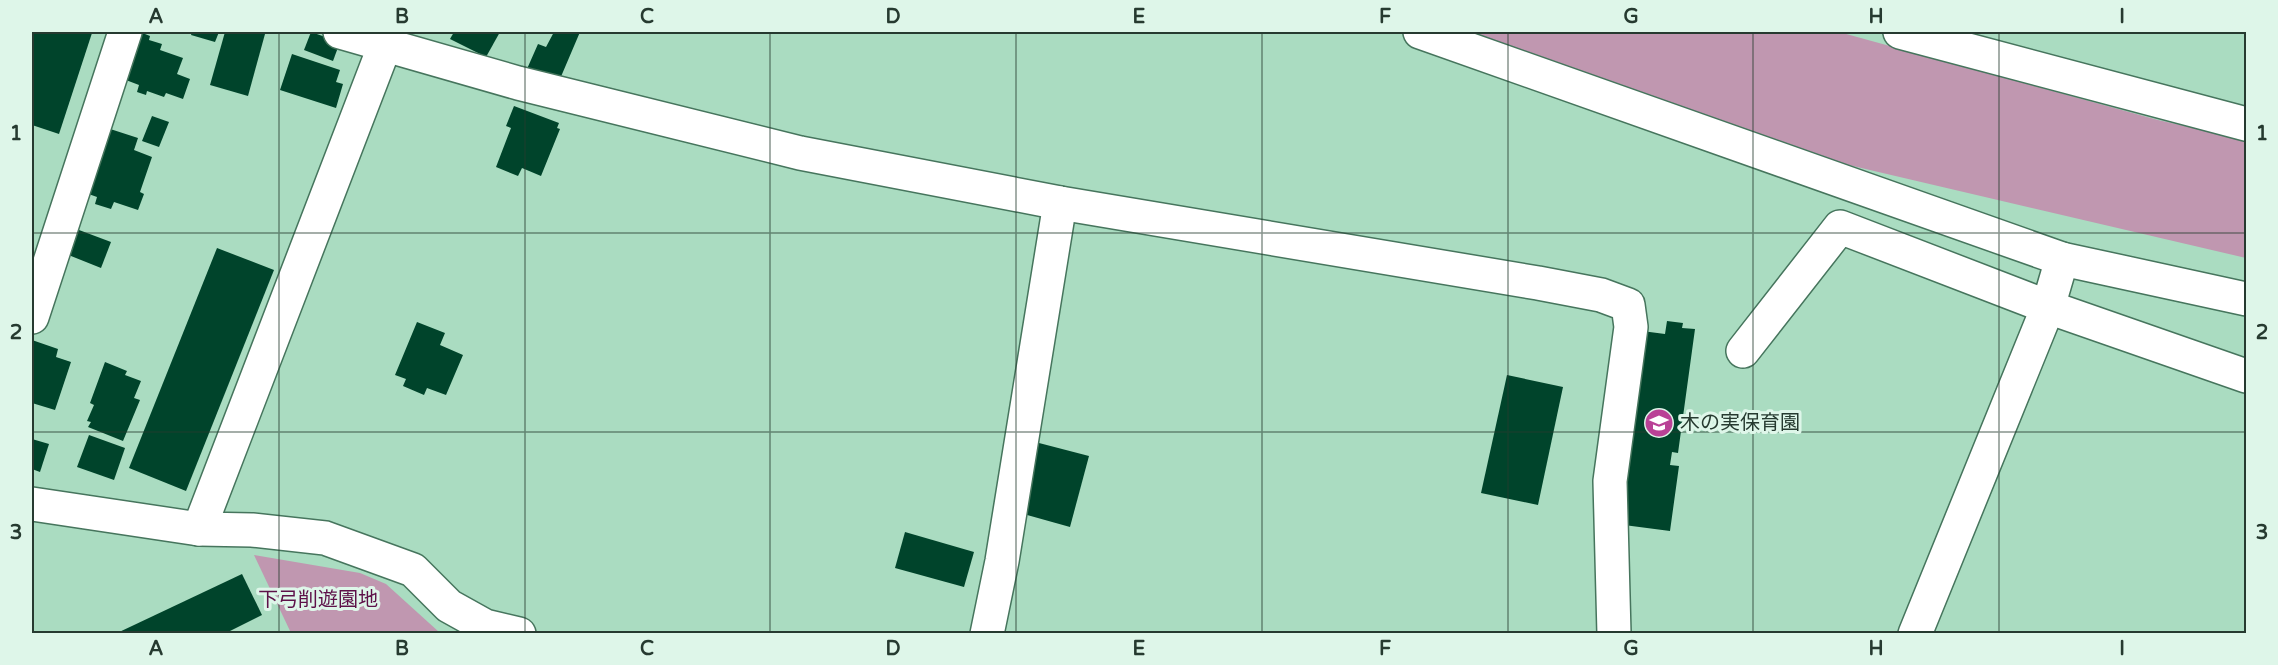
<svg xmlns="http://www.w3.org/2000/svg" width="2278" height="665" viewBox="0 0 2278 665" font-family="'Varela Round','Noto Sans JP',sans-serif">
<style>
.green{fill:#c097b0}
.building{fill:#00442b}
.lines{fill:none;stroke-linecap:round;stroke-linejoin:round}
.minor-casing{stroke:#46755d;stroke-width:36}
.tertiary-casing{stroke:#46755d;stroke-width:36}
.minor{stroke:#fff;stroke-width:33}
.tertiary{stroke:#fff;stroke-width:33}
.grid{fill:none;stroke:#263a30;stroke-width:1.5;stroke-opacity:0.55}
.labels{text-anchor:middle;dominant-baseline:central;stroke-width:6;stroke-linejoin:round;paint-order:stroke}
.poi-label{font-size:20px;fill:#263a30;stroke:#def6e9;text-anchor:start}
.park-label{font-size:20px;fill:#5e1149;stroke:#def6e9}
.neatline{fill:none;stroke:#263a30;stroke-width:2}
.grid-label{font-size:20px;text-anchor:middle;font-weight:bold;fill:#263a30}
</style>
<rect width="100%" height="100%" fill="#aadcc1"/>
<g class="green">
<path d="M1454 32H1839L2158 120 2246 140V258L1823 159Z"/>
<path d="M254 555 360 573 386 584 439 632 291 633Z"/>
</g>
<g class="building">
<path d="M32 32 92 33 59 134 32 125Z"/>
<path d="M140 32 150 36 149 40 162 44 160 50 183 58 177 74 190 79 183 99 166 93 164 97 147 91 146 95 137 92 139 85 118 77Z"/>
<path d="M192 32H219L215 42 191 35Z"/>
<path d="M225 32 265 34 248 96 210 85Z"/>
<path d="M311 32 340 42 333 61 304 50Z"/>
<path d="M454 32H500L486 57 450 39Z"/>
<path d="M554 32H580L557 86 523 78 538 44 546 47Z"/>
<path d="M292 54 340 70 336 82 343 84 336 108 280 90Z"/>
<path d="M514 106 559 123 557 128 560 129 541 176 522 168 518 176 496 167 511 128 506 126Z"/>
<path d="M152 116 169 122 159 147 142 141Z"/>
<path d="M101 126 138 138 134 150 152 157 140 192 144 194 138 210 114 202 111 209 95 204 97 197 83 192Z"/>
<path d="M71 227 111 242 101 268 61 252Z"/>
<path d="M217 248 274 270 186 491 129 468Z"/>
<path d="M1667 321 1683 323 1682 328 1695 329 1678 453 1672 452 1670 465 1679 466 1670 531 1624 525 1619 499 1642 331 1665 334Z"/>
<path d="M417 322 445 333 440 345 463 355 446 395 427 388 424 395 403 386 406 379 395 375Z"/>
<path d="M32 340 58 349 56 357 71 362 55 410 32 403 34 394 32 393Z"/>
<path d="M105 362 127 371 125 375 141 381 134 398 140 400 123 441 88 427 91 422 87 421 94 405 90 403Z"/>
<path d="M1507 375 1563 387 1538 505 1481 493Z"/>
<path d="M89 435 125 448 114 480 77 467Z"/>
<path d="M32 439 49 444 40 472 32 469Z"/>
<path d="M1039 443 1089 456 1070 527 1020 513Z"/>
<path d="M905 532 974 552 964 587 895 568Z"/>
<path d="M242 574 262 615 224 634H115Z"/>
</g>
<g class="lines">
<g class="minor-casing">
<g id="minor">
<path d="M340 32 518 83 800 153 1060 203 1538 283 1601 295 1628 305 1631 327 1610 481 1614 634"/>
<path d="M1420 32 2062 259 2048 307 1915 634"/>
<path d="M2062 259 2246 299"/>
<path d="M32 317 125 32"/>
<path d="M1743 351 1840 227 2048 307 2246 376"/>
<path d="M32 504 199 529 252 530 325 538 413 570 449 606 485 626 519 634"/>
<path d="M199 529 390 32"/>
<path d="M987 634 1002 561 1060 203"/>
</g>
</g>
<g class="tertiary-casing">
<path id="tertiary" d="M1900 32 2246 124"/>
</g>
<use href="#minor" class="minor"/>
<use href="#tertiary" class="tertiary"/>
</g>
<path class="grid" d="M279 32V634M525 32V634M770 32V634M1016 32V634M1262 32V634M1508 32V634M1753 32V634M1999 32V634M32 233H2246M32 432H2246"/>
<defs>
<g id="school-disc" transform="scale(1.5)"><circle r="9.5" fill="#b94196" stroke="#def6e9"/><path d="M0-5L7-2L0 1L-7-2ZM-4 1L0 2.5L4 1V4Q0 6-4 4Z" fill="#fff"/></g>
</defs>
<g fill-rule="evenodd">
<use href="#school-disc" x="1659" y="423"/>
</g>
<g class="labels">
<g class="poi-label">
<text x="1680" y="423">木の実保育園</text>
</g>
<g class="park-label">
<text x="318" y="600">下弓削遊園地</text>
</g>
</g>
<rect width="2278" height="665" fill="none" stroke="#def6e9" stroke-width="66"/>
<rect x="33" y="33" width="2212" height="599" class="neatline"/>
<g class="grid-label">
<text x="156" y="23">A</text>
<text x="402" y="23">B</text>
<text x="647" y="23">C</text>
<text x="893" y="23">D</text>
<text x="1139" y="23">E</text>
<text x="1385" y="23">F</text>
<text x="1631" y="23">G</text>
<text x="1876" y="23">H</text>
<text x="2122" y="23">I</text>
<text x="16" y="140">1</text>
<text x="2262" y="140">1</text>
<text x="16" y="339">2</text>
<text x="2262" y="339">2</text>
<text x="16" y="539">3</text>
<text x="2262" y="539">3</text>
<text x="156" y="655">A</text>
<text x="402" y="655">B</text>
<text x="647" y="655">C</text>
<text x="893" y="655">D</text>
<text x="1139" y="655">E</text>
<text x="1385" y="655">F</text>
<text x="1631" y="655">G</text>
<text x="1876" y="655">H</text>
<text x="2122" y="655">I</text>
</g>
</svg>
